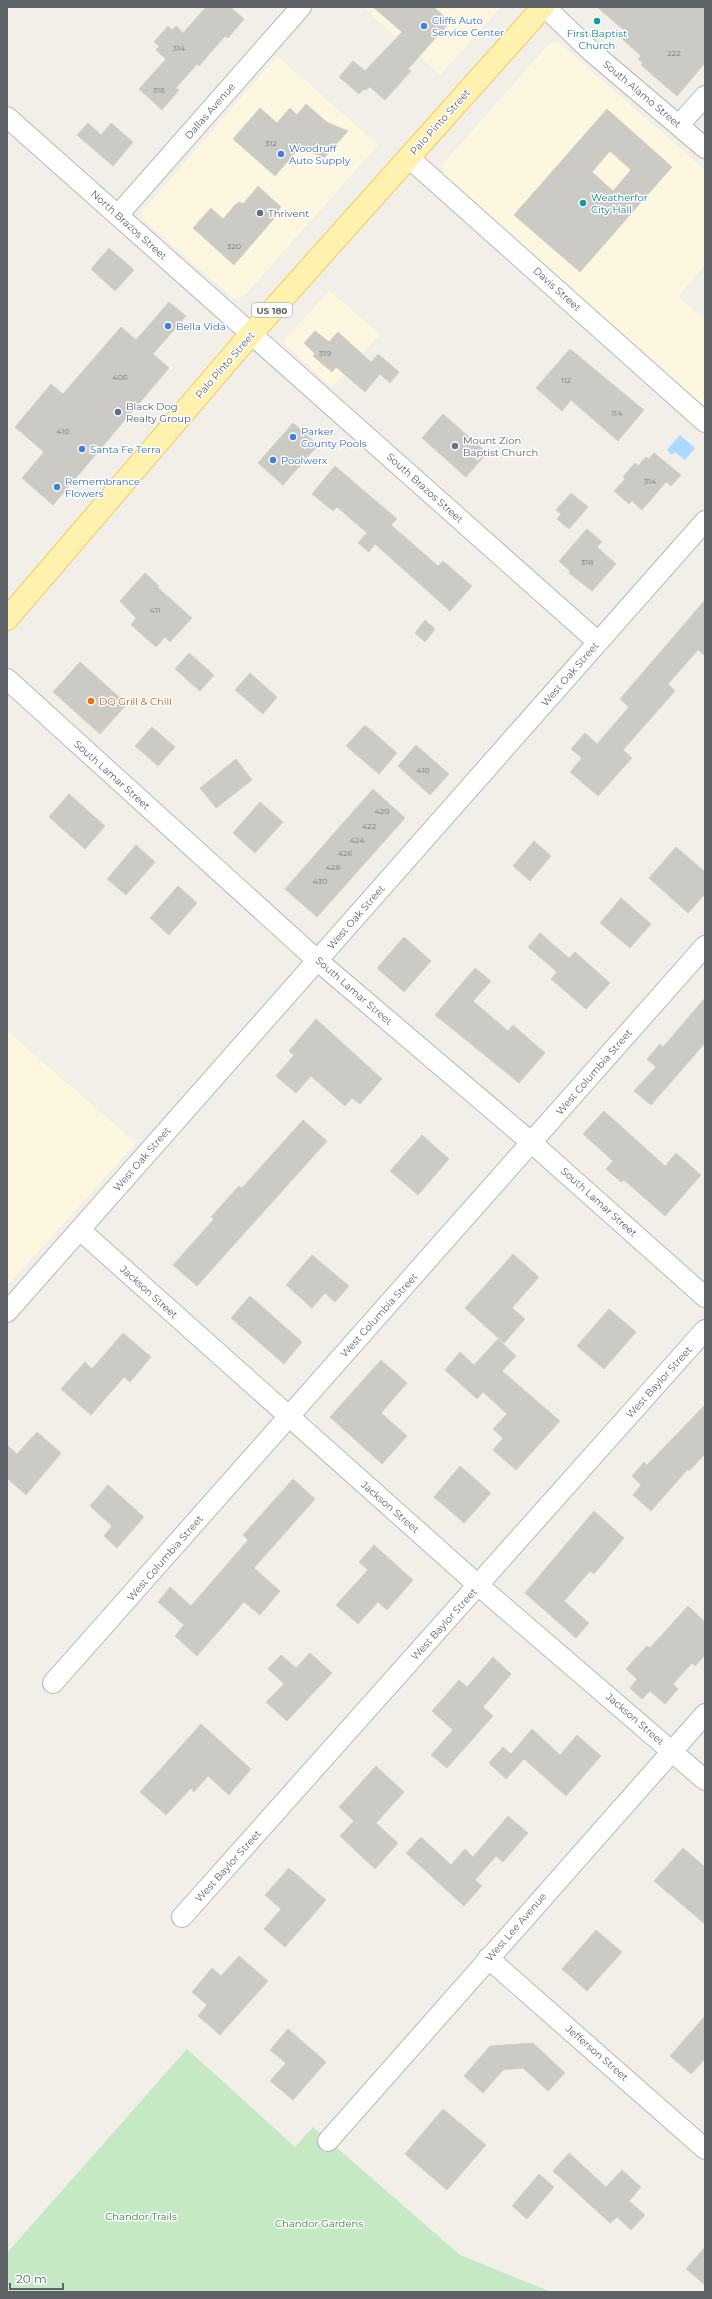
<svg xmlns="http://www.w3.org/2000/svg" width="712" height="2299" viewBox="0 0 712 2299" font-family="Montserrat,sans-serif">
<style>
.commercial{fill:#fef7e0}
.green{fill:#c5e8c5}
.water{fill:#aadaff}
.building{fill:#cccac5;stroke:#d6d1c6;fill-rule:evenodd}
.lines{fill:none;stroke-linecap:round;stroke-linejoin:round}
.minor-casing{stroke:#b5b8bc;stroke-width:22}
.major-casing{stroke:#f2c960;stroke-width:24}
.minor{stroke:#fff;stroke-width:20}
.major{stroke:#fff2af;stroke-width:22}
.culture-dot{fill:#0f9aa8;stroke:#fff;stroke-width:1.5}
.shop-dot{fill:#3f7fe0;stroke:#fff;stroke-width:1.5}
.service-dot{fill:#5c6f8a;stroke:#fff;stroke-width:1.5}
.worship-dot{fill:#6b7280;stroke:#fff;stroke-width:1.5}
.food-dot{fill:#e8710a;stroke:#fff;stroke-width:1.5}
.labels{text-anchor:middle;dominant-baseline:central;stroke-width:3;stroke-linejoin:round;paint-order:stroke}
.number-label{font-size:8px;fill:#7a7d7f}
.shield{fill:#fff;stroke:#8f9295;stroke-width:1}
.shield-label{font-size:9px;font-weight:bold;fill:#5f6368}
.shop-label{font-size:10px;fill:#366cbe;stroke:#fff;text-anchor:start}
.culture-label{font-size:10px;fill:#0d838f;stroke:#fff}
.street-label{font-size:10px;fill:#5f6368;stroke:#fff}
.service-label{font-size:10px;fill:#4e5e75;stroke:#fff;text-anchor:start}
.worship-label{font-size:10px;fill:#5b616d;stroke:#fff;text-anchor:start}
.food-label{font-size:10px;fill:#c56008;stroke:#fff;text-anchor:start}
.park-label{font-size:10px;fill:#348238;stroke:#fff}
</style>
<rect width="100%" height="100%" fill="#f1efe8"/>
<g class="commercial">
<path d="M363 7H501L440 75Z"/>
<path d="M554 43 559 44 565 48 705 170V265L678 296 705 320V407L443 174V164L548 45Z"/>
<path d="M277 56 378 145 244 296 233 298 143 219 141 213Z"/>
<path d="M329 291 380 334 332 388 283 342Z"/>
<path d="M7 1031 136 1143 7 1286Z"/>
</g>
<path class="green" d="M187 2049 295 2147 313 2127 460 2255 551 2292H7V2253Z"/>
<path class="water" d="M680 435 695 448 685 460 675 452 672 455 667 450Z"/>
<g class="building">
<path d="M206 7H230L244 19 228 38 225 36 199 66 197 64 176 88 179 90 162 110 139 89 166 59 156 50 159 46 154 42 168 26 172 30 176 26 183 33Z"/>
<path d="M373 7H434L450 22 408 69 411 71 385 100 370 87 366 90 364 89 359 94 339 77 353 61 365 71 402 32Z"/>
<path d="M597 7H705V63L677 96 641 65 643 63 638 59 641 56 620 37 625 31Z"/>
<path d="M306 104 328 123 348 131 324 158 300 147 275 176 233 139 260 108 277 123 290 108 297 115Z"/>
<path d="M607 109 672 167 580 272 514 215ZM610 151 631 170 613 191 592 172Z"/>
<path d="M88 123 101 135 111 123 133 142 113 166 77 135Z"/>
<path d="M258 186 281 207 276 213 278 214 234 265 193 228 211 208 223 219 236 204 240 202 243 204Z"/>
<path d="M109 248 134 270 115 291 91 269Z"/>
<path d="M169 302 186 316 153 354 169 368 53 505 22 478 44 452 15 427 51 384 63 394 121 327 136 340Z"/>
<path d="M315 331 329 342 338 332 371 362 378 354 399 372 390 383 380 374 365 392 336 367 332 372 313 356 315 354 304 343Z"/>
<path d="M570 349 644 410 618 441 571 400 562 411 536 388Z"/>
<path d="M443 414 487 453 466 477 422 438Z"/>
<path d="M293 423 318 445 283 485 258 463Z"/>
<path d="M654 453 681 475 671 486 666 482 642 510 632 501 629 504 614 491 625 479 623 477 635 463 638 466 646 457 649 459Z"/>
<path d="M335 466 397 519 391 525 438 566 443 561 472 586 450 611 375 544 369 552 358 543 367 533 337 507 333 511 312 494Z"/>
<path d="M571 493 588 507 569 529 557 519 561 514 556 510Z"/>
<path d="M587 529 602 542 597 547 616 564 592 591 569 573 570 571 559 561Z"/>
<path d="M145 573 159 586 157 587 192 618 170 642 165 637 156 647 131 625 136 618 120 601Z"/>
<path d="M705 600V656L698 650 668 684 675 691 623 750 632 758 598 796 570 772 582 758 571 749 585 733 597 744 629 707 620 699Z"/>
<path d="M425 620 435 629 425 642 415 633Z"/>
<path d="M189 653 214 675 200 691 175 669Z"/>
<path d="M80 662 127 704 100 734 53 692Z"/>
<path d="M250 673 277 697 263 714 235 690Z"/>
<path d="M365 725 397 753 379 774 346 746Z"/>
<path d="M152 727 175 747 158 766 135 746Z"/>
<path d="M416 745 449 774 430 795 398 766Z"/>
<path d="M236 759 252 780 216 808 200 788Z"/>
<path d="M373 789 405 818 317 917 285 889Z"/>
<path d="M69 794 105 826 85 849 49 817Z"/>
<path d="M260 802 283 822 255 853 233 833Z"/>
<path d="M534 841 551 856 530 881 513 866Z"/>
<path d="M136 845 155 862 126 895 107 879Z"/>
<path d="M676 847 705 872V894L688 913 649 878Z"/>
<path d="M178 886 197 903 169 935 150 918Z"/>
<path d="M621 898 651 924 630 948 600 923Z"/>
<path d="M540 933 569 958 575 952 610 983 586 1009 551 979 557 972 528 947Z"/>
<path d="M404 937 431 961 404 992 377 968Z"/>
<path d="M475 968 491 981 473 1001 508 1031 513 1025 545 1053 519 1083 435 1015Z"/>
<path d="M705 998V1043L651 1105 634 1091 656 1067 647 1059 660 1044 663 1047Z"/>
<path d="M316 1019 382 1079 360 1104 352 1098 345 1106 311 1076 296 1093 276 1076 294 1055 289 1051Z"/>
<path d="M604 1111 665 1166 676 1153 701 1175 665 1216 624 1180 621 1182 606 1169 613 1161 583 1134Z"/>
<path d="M303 1120 327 1141 197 1286 173 1265 214 1219 211 1217 239 1186 242 1188Z"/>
<path d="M422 1135 449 1159 418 1195 390 1171Z"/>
<path d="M513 1254 539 1277 512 1308 525 1319 504 1343 465 1308Z"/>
<path d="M312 1255 349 1286 335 1302 325 1293 312 1308 286 1285Z"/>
<path d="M250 1296 302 1342 284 1364 231 1318Z"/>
<path d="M609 1309 636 1332 604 1369 577 1346Z"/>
<path d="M123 1333 151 1357 130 1382 124 1377 91 1415 61 1389 85 1362 92 1369Z"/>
<path d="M498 1339 516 1356 502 1371 560 1421 516 1470 493 1450 503 1438 493 1429 507 1414 483 1392 477 1399 445 1370 460 1352 474 1365Z"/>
<path d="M381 1360 407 1383 381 1413 407 1436 382 1464 330 1417Z"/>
<path d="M705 1405V1454L689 1471 688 1469 651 1511 633 1495 641 1485 632 1476 644 1462 647 1465Z"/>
<path d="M37 1432 61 1453 26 1495 7 1478V1445L17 1454Z"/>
<path d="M460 1466 491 1493 464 1523 434 1497Z"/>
<path d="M293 1479 315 1499 254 1568 280 1591 260 1615 244 1602 197 1656 175 1636 184 1625 158 1602 170 1587 191 1606 248 1540 243 1535Z"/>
<path d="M108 1485 144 1517 117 1548 104 1536 112 1526 90 1506Z"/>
<path d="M594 1511 624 1538 594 1574 590 1571 564 1601 589 1623 576 1638 525 1593Z"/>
<path d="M374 1545 413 1580 387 1610 378 1602 358 1624 336 1605 368 1570 359 1562Z"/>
<path d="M688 1606 705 1622V1655L695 1666 692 1663 673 1684 678 1689 665 1704 650 1691 642 1699 630 1688 637 1679 626 1669 647 1646 650 1648Z"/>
<path d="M310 1653 332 1673 287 1721 266 1702 284 1684 268 1669 281 1655 296 1668Z"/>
<path d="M493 1657 511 1674 483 1707 493 1716 447 1768 431 1755 453 1730 432 1711 459 1680 467 1687Z"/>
<path d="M201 1724 251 1769 229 1795 208 1776 194 1792 191 1788 166 1815 140 1792Z"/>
<path d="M532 1729 560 1755 577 1735 601 1756 566 1796 524 1759 506 1779 489 1763 503 1747 511 1754Z"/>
<path d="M376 1766 404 1792 376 1823 398 1843 375 1869 340 1836 354 1821 339 1807Z"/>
<path d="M508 1816 528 1833 503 1862 496 1856 475 1880 482 1886 464 1906 406 1853 421 1837 451 1865 465 1849 473 1857Z"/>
<path d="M683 1848 705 1867V1924L654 1881Z"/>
<path d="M289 1868 326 1900 285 1947 264 1929 281 1909 265 1895Z"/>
<path d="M596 1930 622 1952 587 1991 562 1969Z"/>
<path d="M239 1956 268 1981 220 2035 198 2016 207 2005 192 1992 212 1968 221 1976Z"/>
<path d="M705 2016V2059L691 2074 670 2056Z"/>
<path d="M288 2029 326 2062 293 2100 270 2081 286 2063 270 2050Z"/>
<path d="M533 2043 565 2073 548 2091 523 2068 503 2070 483 2093 464 2076 490 2046Z"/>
<path d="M443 2109 486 2145 447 2190 405 2154Z"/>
<path d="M569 2153 606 2187 622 2170 641 2187 629 2201 645 2215 631 2230 617 2217 610 2223 553 2171Z"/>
<path d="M539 2174 554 2187 527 2219 512 2206Z"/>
<path d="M705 2247V2285L686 2269Z"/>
</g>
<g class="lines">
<g class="minor-casing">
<g id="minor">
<path d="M545 7 592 52 705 148"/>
<path d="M7 117 598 642"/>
<path d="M679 125 705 96"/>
<path d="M408 157 705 422"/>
<path d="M118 215 301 7"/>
<path d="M7 679 318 961 532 1143 705 1297"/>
<path d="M80 1230 478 1585 705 1780"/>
<path d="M7 1312 705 521"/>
<path d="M53 1683 705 946"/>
<path d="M182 1917 705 1330"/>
<path d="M488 1958 705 2149"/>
<path d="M328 2141 705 1714"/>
</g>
</g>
<g class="major-casing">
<path id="major" d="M7 619 251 334 543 7"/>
</g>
<use href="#minor" class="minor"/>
<use href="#major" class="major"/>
</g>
<g class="culture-dot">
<circle cx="597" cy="21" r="4"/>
<circle cx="583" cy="203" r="4"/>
</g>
<g class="shop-dot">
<circle cx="424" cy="26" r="4"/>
<circle cx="281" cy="154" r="4"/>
<circle cx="168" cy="326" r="4"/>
<circle cx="293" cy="437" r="4"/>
<circle cx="82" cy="449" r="4"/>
<circle cx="273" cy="460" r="4"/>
<circle cx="57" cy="487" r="4"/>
</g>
<g class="service-dot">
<circle cx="260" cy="213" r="4"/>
<circle cx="118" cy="412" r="4"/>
</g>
<circle class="worship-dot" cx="455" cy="446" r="4"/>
<circle class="food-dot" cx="91" cy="701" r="4"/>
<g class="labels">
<g class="number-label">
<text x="179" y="48">314</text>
<text x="674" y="53">222</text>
<text x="159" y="90">316</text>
<text x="271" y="143">312</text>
<text x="234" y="246">320</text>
<text x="325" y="353">319</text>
<text x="120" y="377">406</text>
<text x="566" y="380">112</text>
<text x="617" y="413">114</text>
<text x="63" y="431">410</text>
<text x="650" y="481">314</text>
<text x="587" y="562">318</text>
<text x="155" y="610">411</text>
<text x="423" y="770">410</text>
<text x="382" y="811">420</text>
<text x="369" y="826">422</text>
<text x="357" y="840">424</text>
<text x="345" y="853">426</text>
<text x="333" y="867">428</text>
<text x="320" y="881">430</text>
</g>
<rect class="shield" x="252" y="303" width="40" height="14" rx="3"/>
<g class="shield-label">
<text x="272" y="310">US 180</text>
</g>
<g class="shop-label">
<text x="432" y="20">Cliffs Auto<tspan x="432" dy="12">Service Center</tspan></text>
<text x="289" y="148">Woodruff<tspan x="289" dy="12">Auto Supply</tspan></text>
<text x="176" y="326">Bella Vida</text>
<text x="301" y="431">Parker<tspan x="301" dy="12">County Pools</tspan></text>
<text x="90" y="449">Santa Fe Terra</text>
<text x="281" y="460">Poolwerx</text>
<text x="65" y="481">Remembrance<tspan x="65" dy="12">Flowers</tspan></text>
</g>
<g class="culture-label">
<text x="597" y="33">First Baptist<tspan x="597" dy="12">Church</tspan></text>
<text x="591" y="197" text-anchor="start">Weatherfor<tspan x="591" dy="12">City Hall</tspan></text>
</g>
<g class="street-label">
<text transform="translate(642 94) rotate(40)">South Alamo Street</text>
<text transform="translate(210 111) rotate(-49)">Dallas Avenue</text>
<text transform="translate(440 122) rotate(-48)">Palo Pinto Street</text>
<text transform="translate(129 225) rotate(42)">North Brazos Street</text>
<text transform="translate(557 289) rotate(42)">Davis Street</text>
<text transform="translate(225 365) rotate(-49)">Palo Pinto Street</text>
<text transform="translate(425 488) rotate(42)">South Brazos Street</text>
<text transform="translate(570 674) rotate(-49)">West Oak Street</text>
<text transform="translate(112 775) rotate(42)">South Lamar Street</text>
<text transform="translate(356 917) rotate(-49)">West Oak Street</text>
<text transform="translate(354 991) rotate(41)">South Lamar Street</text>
<text transform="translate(594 1072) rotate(-49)">West Columbia Street</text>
<text transform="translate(142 1159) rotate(-49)">West Oak Street</text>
<text transform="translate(599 1202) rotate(42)">South Lamar Street</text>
<text transform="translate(149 1292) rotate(42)">Jackson Street</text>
<text transform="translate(379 1315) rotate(-48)">West Columbia Street</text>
<text transform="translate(659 1382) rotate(-48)">West Baylor Street</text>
<text transform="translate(390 1507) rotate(41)">Jackson Street</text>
<text transform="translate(165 1558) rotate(-49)">West Columbia Street</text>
<text transform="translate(444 1624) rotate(-48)">West Baylor Street</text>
<text transform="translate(635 1719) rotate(41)">Jackson Street</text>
<text transform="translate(228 1866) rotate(-48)">West Baylor Street</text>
<text transform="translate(516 1927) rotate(-49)">West Lee Avenue</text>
<text transform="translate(597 2053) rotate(41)">Jefferson Street</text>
</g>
<g class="service-label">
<text x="268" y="213">Thrivent</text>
<text x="126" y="406">Black Dog<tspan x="126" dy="12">Realty Group</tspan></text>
</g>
<g class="worship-label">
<text x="463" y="440">Mount Zion<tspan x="463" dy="12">Baptist Church</tspan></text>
</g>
<g class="food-label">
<text x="99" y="701">DQ Grill &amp; Chill</text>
</g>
<g class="park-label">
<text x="141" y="2216">Chandor Trails</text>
<text x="319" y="2223">Chandor Gardens</text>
</g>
</g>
<rect width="712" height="2299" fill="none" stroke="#5f6368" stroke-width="16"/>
<path d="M10 2283v6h53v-6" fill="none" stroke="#5f6368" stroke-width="2"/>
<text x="16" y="2283" font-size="12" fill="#5f6368" stroke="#ffffff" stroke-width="3" paint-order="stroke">20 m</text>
</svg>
